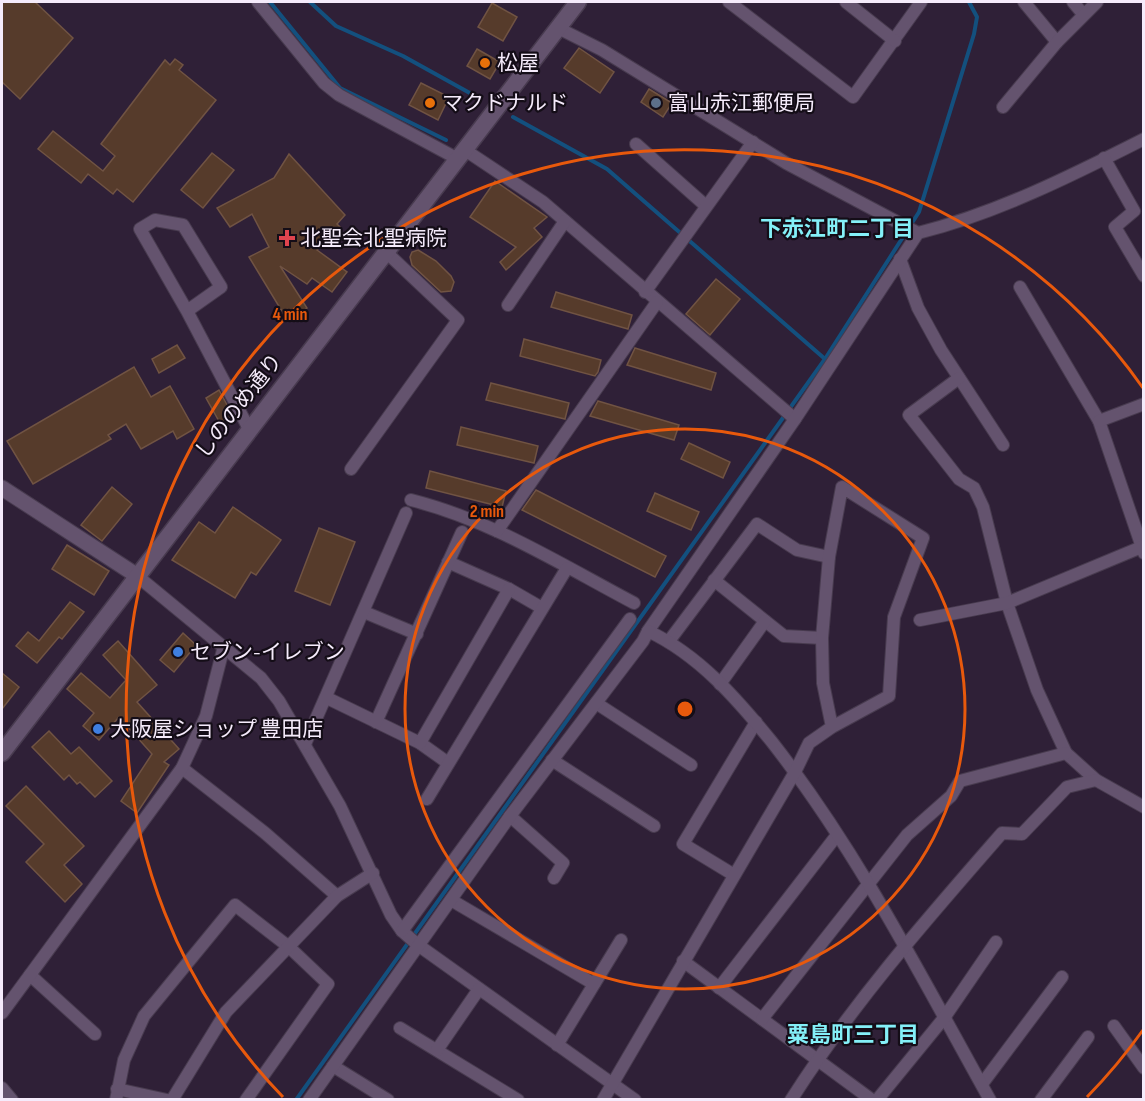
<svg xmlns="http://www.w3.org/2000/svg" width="1145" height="1101" viewBox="0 0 1145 1101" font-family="'Sofia Sans Condensed','Noto Sans JP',sans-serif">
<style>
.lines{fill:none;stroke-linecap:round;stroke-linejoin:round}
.stream{stroke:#13507e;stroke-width:4}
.building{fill:#563b2b;stroke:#705343;stroke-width:1.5}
.minor-casing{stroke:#483b4f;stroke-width:14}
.tertiary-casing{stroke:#483b4f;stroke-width:17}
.secondary-casing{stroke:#483b4f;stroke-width:19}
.minor{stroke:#64536e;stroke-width:12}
.tertiary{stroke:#64536e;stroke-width:15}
.secondary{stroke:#64536e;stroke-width:16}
.ring{fill:none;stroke:#e8590c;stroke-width:3}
.food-dot{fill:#e8710a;stroke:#140d17;stroke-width:2}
.service-dot{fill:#5c6f8a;stroke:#140d17;stroke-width:2}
.health-dot{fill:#e0444e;stroke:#140d17;stroke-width:2}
.shop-dot{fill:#3f7fe0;stroke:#140d17;stroke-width:2}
.labels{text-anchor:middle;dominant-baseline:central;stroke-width:4.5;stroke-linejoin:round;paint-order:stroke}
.poi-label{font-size:21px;fill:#f5ebfb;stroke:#140d17;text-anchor:start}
.street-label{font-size:21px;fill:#f5ebfb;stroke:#140d17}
.neighbourhood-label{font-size:22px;font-weight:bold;fill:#84f0f8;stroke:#140d17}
.centre{fill:#e8590c;stroke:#140d17;stroke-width:3}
.ring-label{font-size:18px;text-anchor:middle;font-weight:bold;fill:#e8590c;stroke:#140d17;stroke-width:4.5;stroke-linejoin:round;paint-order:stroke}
</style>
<rect width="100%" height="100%" fill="#2f2037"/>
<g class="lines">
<g class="stream">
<path d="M270 2 340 88 446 140"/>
<path d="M310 2 336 26 403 56 477 97"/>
<path d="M513 117 607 169 825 359"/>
<path d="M296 1100 825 359 919 212 974 34 977 17 969 2"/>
</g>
</g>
<g class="building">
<path d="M2 2H35L73 38 20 99 2 82Z"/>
<path d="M492 3 517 17 503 41 478 27Z"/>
<path d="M579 48 614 72 600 93 564 68Z"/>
<path d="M477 49 500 62 490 79 467 66Z"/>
<path d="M175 59 183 65 179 70 216 100 133 202 117 189 113 194 88 174 81 183 38 149 53 131 103 171 115 156 101 144 165 60 170 65Z"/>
<path d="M421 83 449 97 438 120 409 105Z"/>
<path d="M649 89 672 103 663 117 641 102Z"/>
<path d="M212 153 234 170 203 208 181 190Z"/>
<path d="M289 154 345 215 337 224 340 227 317 250 347 272 332 292 312 278 307 284 280 266 307 308 293 317 288 311 283 313 249 257 269 247 252 214 230 227 217 208 274 178Z"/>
<path d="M495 181 547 217 534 228 542 237 506 270 500 262 516 247 470 217Z"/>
<path d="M418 250 436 261 451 276 454 282 451 291 441 292 412 265 410 257 412 252Z"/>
<path d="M716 279 740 299 710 335 686 314Z"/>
<path d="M556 292 632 315 628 329 551 307Z"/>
<path d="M524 339 601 360 598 372 595 376 520 356Z"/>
<path d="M177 345 185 358 159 373 152 359Z"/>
<path d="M635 348 716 373 711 390 627 365Z"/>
<path d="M134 367 151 397 170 386 194 429 177 439 173 431 141 449 126 424 108 435 111 439 33 484 7 441Z"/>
<path d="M491 383 569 403 565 419 486 400Z"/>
<path d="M219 390 233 416 220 423 206 398Z"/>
<path d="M598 401 679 425 674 440 590 416Z"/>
<path d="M461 427 538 446 534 463 457 445Z"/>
<path d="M689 443 730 462 723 478 681 459Z"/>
<path d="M430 471 506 491 502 507 426 488Z"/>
<path d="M112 487 132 504 102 541 81 525Z"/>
<path d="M536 490 666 556 655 577 522 510Z"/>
<path d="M655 493 699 512 691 530 647 511Z"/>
<path d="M233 507 281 540 256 575 251 572 235 598 172 560 199 522 215 533Z"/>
<path d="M319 528 355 542 330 605 295 591Z"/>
<path d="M67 545 109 571 94 595 52 569Z"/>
<path d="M70 602 84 612 62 639 59 637 37 663 16 646 28 632 39 641Z"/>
<path d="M183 633 196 645 174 672 160 660Z"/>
<path d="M118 641 157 685 137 702 179 749 164 762 169 765 137 813 121 801 152 754 119 717 99 740 83 726 94 713 67 689 81 673 110 698 126 680 103 655Z"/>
<path d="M2 673 19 687 2 709Z"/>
<path d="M49 731 71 754 79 747 112 781 95 797 80 782 77 784 69 775 64 780 32 747Z"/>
<path d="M26 786 84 846 64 865 82 884 65 902 26 862 44 844 6 806Z"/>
</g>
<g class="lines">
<g class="minor-casing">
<g id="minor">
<path d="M258 2 324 83 339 95 458 159"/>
<path d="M729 2 853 97 921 2"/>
<path d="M846 2 895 41"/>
<path d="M1024 2 1057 42"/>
<path d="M1073 2 1083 14"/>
<path d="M558 28 602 50 786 163 918 233C997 213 1071 176 1144 139"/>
<path d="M1003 107 1057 42 1097 2"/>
<path d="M636 144 706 206"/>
<path d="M465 150 543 202 795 419"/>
<path d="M1104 158 1134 211 1115 227 1144 276"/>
<path d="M900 259 918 308 941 350 1003 445"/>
<path d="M1020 287 1099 421 1144 553"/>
<path d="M645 292 753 142"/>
<path d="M508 305 565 221"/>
<path d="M187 311 140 229 155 220 183 225 221 287 187 311 249 429"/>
<path d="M959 378 909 415 959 479 974 488 983 507 1007 603 1037 690 1066 753 1096 780 1144 807"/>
<path d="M1099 421 1144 404"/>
<path d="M351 469 458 320 386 252"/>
<path d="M411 500C491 520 562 565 634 603"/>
<path d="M497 531 657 302"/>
<path d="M448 562 509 589 542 608"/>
<path d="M136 575 261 678 279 701 340 806 391 915 402 931 418 945 635 1100"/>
<path d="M714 580 784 636 822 638"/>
<path d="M364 612 417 634"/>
<path d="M920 620 1007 603 1144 546"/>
<path d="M648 631 795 419 918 233"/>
<path d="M669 641 757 524 797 550 829 557"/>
<path d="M720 684 765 621"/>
<path d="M327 698 420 743 448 763"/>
<path d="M596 703 691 765"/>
<path d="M376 722 462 532"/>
<path d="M420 743 509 589"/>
<path d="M305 744 406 513"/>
<path d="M552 760 654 826"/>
<path d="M182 768 265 833 337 896"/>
<path d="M427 799 567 568"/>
<path d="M510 816 563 863 554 878"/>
<path d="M734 875 683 844 756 722"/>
<path d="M451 900 594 984"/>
<path d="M402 931 630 619"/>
<path d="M683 961 872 1100"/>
<path d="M30 975 95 1034"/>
<path d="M719 988 837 835"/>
<path d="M2 1013 182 768 206 716 224 646"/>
<path d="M762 1019 907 835 951 796 960 781 1066 753"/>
<path d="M1114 1026 1144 1068"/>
<path d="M400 1028 518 1100"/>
<path d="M557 1045 621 940"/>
<path d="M437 1050 479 989"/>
<path d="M333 1066 388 1100"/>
<path d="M982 1084 1062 977"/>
<path d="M2 1088 12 1100"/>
<path d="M117 1089 167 1100"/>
<path d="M116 1100 124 1060 144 1016 235 905 289 947 328 984 246 1100"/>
<path d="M172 1100 226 1012 337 896 373 873"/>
<path d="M309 1100 510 816 643 641 648 631C699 655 737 699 772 742 858 852 922 978 990 1100"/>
<path d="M603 1100 795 772 809 743 832 727 889 696 894 617 923 538 842 487 829 557 822 638 823 683 832 727"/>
<path d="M791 1100C852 1004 927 919 1002 833L1022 834 1067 787 1096 780"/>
<path d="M877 1100 944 1018 996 942"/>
<path d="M1041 1100 1088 1037"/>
</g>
</g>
<g class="tertiary-casing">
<path id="tertiary" d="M2 488 136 575"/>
</g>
<g class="secondary-casing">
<path id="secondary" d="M2 753 578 2"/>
</g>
<use href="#minor" class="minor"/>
<use href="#tertiary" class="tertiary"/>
<use href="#secondary" class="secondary"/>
</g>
<g class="ring">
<circle cx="685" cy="709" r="280"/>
<path d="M1143 1030A559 559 0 0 1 1087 1097M283 1097A559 559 0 1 1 1143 388"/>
</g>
<g class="food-dot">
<circle cx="485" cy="63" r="6"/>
<circle cx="430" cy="103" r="6"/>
</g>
<circle class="service-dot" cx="656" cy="103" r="6"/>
<path class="health-dot" d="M284 229h6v6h6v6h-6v6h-6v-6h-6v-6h6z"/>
<g class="shop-dot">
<circle cx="178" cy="652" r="6"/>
<circle cx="98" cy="729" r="6"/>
</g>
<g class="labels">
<g class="poi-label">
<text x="497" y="63">松屋</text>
<text x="442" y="103">マクドナルド</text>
<text x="668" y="103">富山赤江郵便局</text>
<text x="300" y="238">北聖会北聖病院</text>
<text x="190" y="652">セブン-イレブン</text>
<text x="110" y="729">大阪屋ショップ 豊田店</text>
</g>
<g class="street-label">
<text transform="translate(239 406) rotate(-52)">しののめ通り</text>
</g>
<g class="neighbourhood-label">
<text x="837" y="229">下赤江町二丁目</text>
<text x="853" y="1035">粟島町三丁目</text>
</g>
</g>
<circle cx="685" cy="709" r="9" class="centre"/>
<g class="ring-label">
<text x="290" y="320">4 min</text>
<text x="487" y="517">2 min</text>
</g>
<rect width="1145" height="1101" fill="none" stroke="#f5ebfb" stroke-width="6"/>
</svg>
